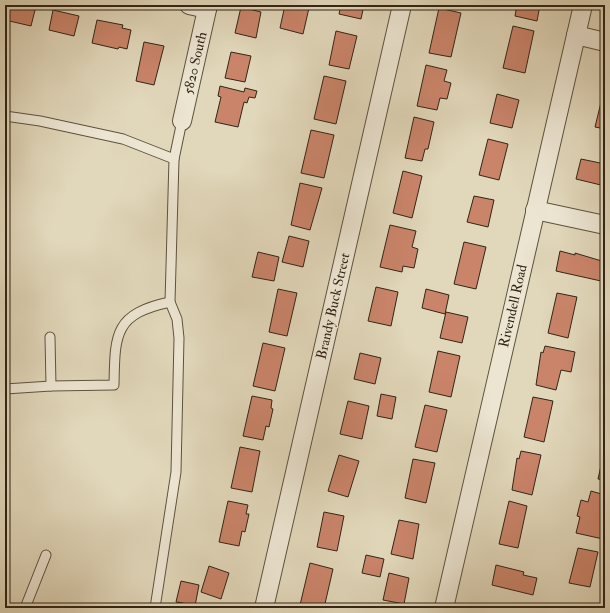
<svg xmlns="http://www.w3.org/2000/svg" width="610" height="613" viewBox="0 0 610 613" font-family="'IM FELL Double Pica',serif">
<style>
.building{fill:#ca846a;stroke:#312515}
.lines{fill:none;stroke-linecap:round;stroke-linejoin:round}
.lane-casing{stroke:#5d523e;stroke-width:11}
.street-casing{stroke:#5d523e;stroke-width:20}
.lane{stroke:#ece5d2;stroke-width:9}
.street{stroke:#ece5d2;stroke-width:18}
.labels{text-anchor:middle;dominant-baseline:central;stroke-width:3;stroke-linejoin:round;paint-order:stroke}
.street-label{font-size:14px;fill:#312515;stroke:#ece5d2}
</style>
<rect width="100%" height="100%" fill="#e1d7ba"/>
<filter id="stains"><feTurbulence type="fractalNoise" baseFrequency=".005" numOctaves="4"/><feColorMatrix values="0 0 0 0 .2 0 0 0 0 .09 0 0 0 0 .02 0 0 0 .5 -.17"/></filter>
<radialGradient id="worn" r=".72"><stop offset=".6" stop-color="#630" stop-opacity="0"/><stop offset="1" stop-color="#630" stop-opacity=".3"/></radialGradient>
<g class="building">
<path d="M9 5 36 6 31 26 5 20Z"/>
<path d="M285 5 309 8 303 34 280 28Z"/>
<path d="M341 5H364L361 19 339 14Z"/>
<path d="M517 5H540L537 21 515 16Z"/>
<path d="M241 7 261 12 256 38 235 33Z"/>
<path d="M439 8 461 13 451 57 429 53Z"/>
<path d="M53 10 79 16 74 36 49 30Z"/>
<path d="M97 20 123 25 122 28 131 30 127 49 119 47 118 49 92 43Z"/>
<path d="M513 26 534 31 525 73 503 68Z"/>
<path d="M336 31 357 36 349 69 329 65Z"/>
<path d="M144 42 164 46 154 85 136 81Z"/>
<path d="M231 52 251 56 245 82 225 78Z"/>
<path d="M426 65 447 70 444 81 451 83 447 99 440 98 437 110 417 106Z"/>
<path d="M324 76 346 81 336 124 314 119Z"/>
<path d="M220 86 244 92 245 88 257 91 255 98 249 97 247 103 244 102 238 127 215 122 221 97 218 96Z"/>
<path d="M605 86V129L595 127Z"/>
<path d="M497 94 519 100 512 128 490 123Z"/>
<path d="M414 117 434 122 428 149H425L422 161 405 158Z"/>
<path d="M311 130 334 135 324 178 301 173Z"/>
<path d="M488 139 508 144 499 180 479 175Z"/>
<path d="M581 159 605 164V186L576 179Z"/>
<path d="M403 171 422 176 412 218 393 213Z"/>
<path d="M300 183 322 188 310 230 291 225Z"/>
<path d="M474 196 494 200 488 227 467 222Z"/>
<path d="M390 225 416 231 412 247 418 249 414 268 403 266 402 272 380 267Z"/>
<path d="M289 236 309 241 303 267 282 262Z"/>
<path d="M464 242 486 247 476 289 454 284Z"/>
<path d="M560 251 575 255V253L605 262 601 281 556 271Z"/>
<path d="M258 252 279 257 274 281 252 277Z"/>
<path d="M376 287 398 292 391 326 368 321Z"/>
<path d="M278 289 297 293 287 336 269 332Z"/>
<path d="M426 289 449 295 445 314 422 308Z"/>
<path d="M557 293 577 297 568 338 548 333Z"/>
<path d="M446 312 468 317 462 343 440 338Z"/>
<path d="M263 343 285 348 275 391 253 386Z"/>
<path d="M545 346 575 352 571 372 561 370 556 390 536 385 541 352 543 353Z"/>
<path d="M438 351 460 356 451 397 429 392Z"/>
<path d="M360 353 381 358 375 384 354 379Z"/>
<path d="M381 394 396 397 392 419 377 416Z"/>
<path d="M252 396 272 400 271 408 273 409 269 427 266 426 263 440 243 436Z"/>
<path d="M533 397 553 401 544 442 524 437Z"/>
<path d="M348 401 369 406 362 439 340 434Z"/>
<path d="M425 405 447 410 437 452 415 447Z"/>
<path d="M240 447 260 451 252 492 231 488Z"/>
<path d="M605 448V480L598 479Z"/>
<path d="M521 451 541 455 532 495 512 490 517 458 519 459Z"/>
<path d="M339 455 359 461 348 497 328 491Z"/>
<path d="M413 459 435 463 426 503 405 498Z"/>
<path d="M591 491 605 495V529L603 539 576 533 580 517 577 516 581 500 588 502Z"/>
<path d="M228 501 248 505 246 514H249L245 532 242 531 239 546 219 542Z"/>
<path d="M509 501 527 506 518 548 499 544Z"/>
<path d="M324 512 344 516 337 551 317 547Z"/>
<path d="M399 520 419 524 413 559 391 554Z"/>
<path d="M578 548 598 552 590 587 569 583Z"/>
<path d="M366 555 384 559 380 577 362 573Z"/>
<path d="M310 563 333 569 324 608H313L300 605Z"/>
<path d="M496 565 524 572 523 575 537 578 533 595 492 585Z"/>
<path d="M209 566 229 573 221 599 201 592Z"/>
<path d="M389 573 409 578 404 604 383 600Z"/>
<path d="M181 581 199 585 195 606 176 602Z"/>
<path d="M178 602 195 606V608H176Z"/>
</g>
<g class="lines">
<g class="lane-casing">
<g id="lane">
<path d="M5 116 40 121 123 139 174 159 170 302 177 319 179 338 176 472 155 608"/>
<path d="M174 159 182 121"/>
<path d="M50 337 51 386"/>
<path d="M5 389 51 386 114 385C115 334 114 314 170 302"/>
<path d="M25 608 46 555"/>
</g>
</g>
<g class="street-casing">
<g id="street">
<path d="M189 5 207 9"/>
<path d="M576 35 605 42"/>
<path d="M182 121 208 5"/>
<path d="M535 210 605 225"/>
<path d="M264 608 402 5"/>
<path d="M444 608 583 5"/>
</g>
</g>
<use href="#lane" class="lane"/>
<use href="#street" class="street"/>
</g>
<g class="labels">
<g class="street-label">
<text transform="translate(195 63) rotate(-77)">5820 South</text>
<text transform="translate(333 306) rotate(-77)">Brandy Buck Street</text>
<text transform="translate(513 306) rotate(-77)">Rivendell Road</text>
</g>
</g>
<rect width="610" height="613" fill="none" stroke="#e1d7ba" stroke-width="20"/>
<rect x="6" y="6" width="598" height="601" fill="none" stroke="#312515" stroke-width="2"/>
<rect x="10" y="10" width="590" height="593" fill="none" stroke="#312515"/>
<rect width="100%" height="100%" filter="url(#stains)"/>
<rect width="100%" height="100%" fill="url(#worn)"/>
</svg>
